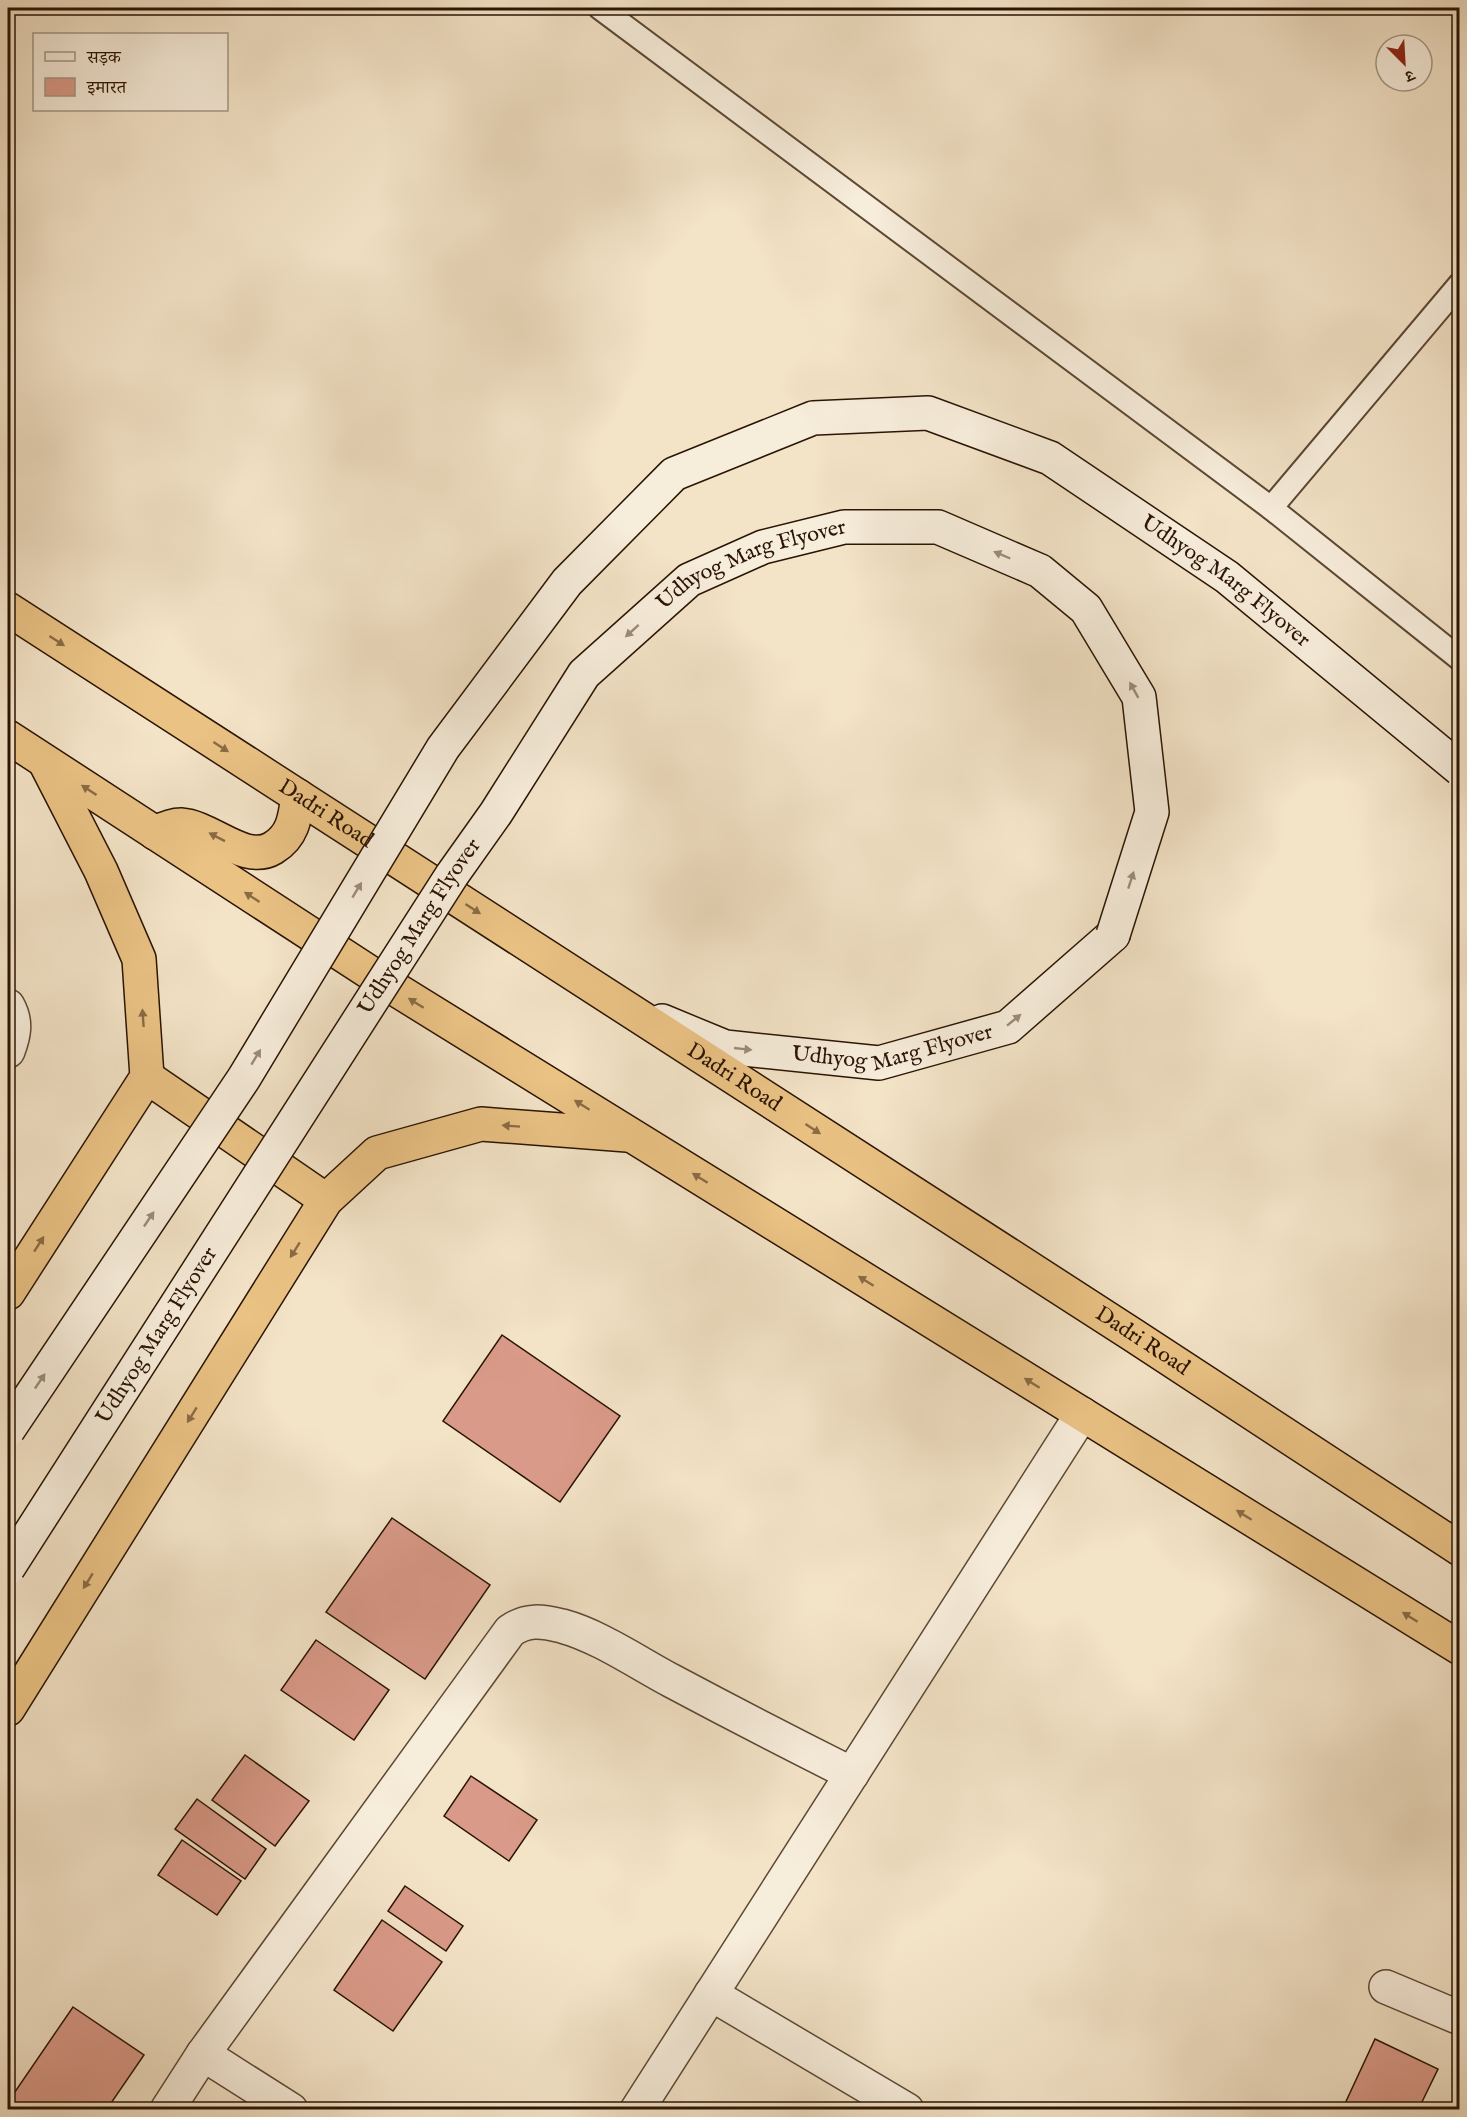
<svg xmlns="http://www.w3.org/2000/svg" width="1467" height="2117" viewBox="0 0 1467 2117" font-family="'IM FELL English','Noto Serif Devanagari',serif">
<style>
.building{fill:#da9a89;stroke:#2a1403;stroke-width:1.5}
.lines{fill:none;stroke-linecap:round;stroke-linejoin:round}
.service-casing{stroke:#5c4834;stroke-width:26}
.minor-casing{stroke:#5c4834;stroke-width:36}
.secondary-casing{stroke:#2a1403;stroke-width:36}
.trunk-casing{stroke:#2a1403;stroke-width:36}
.service{stroke:#f7eddb;stroke-width:22}
.minor{stroke:#f7eddb;stroke-width:33}
.secondary{stroke:#f7eddb;stroke-width:33}
.trunk{stroke:#eac284;stroke-width:33}
.secondary-bridge-casing{stroke:#2a1403;stroke-width:36;stroke-linecap:butt}
.secondary-bridge{stroke:#f7eddb;stroke-width:33}
.oneway{fill:#9b8b7a}
.oneway2{fill:#8a6b44}
.labels{text-anchor:middle;dominant-baseline:central;stroke-width:4.5;stroke-linejoin:round;paint-order:stroke}
.street-label{font-size:22px;fill:#2a1403;stroke:#f7eddb}
</style>
<rect width="100%" height="100%" fill="#f3e3c7"/>
<filter id="stains"><feTurbulence type="fractalNoise" baseFrequency=".00333" numOctaves="4"/><feColorMatrix values="0 0 0 0 .2 0 0 0 0 .09 0 0 0 0 .02 0 0 0 .5 -.17"/></filter>
<radialGradient id="worn" r=".72"><stop offset=".6" stop-color="#630" stop-opacity="0"/><stop offset="1" stop-color="#630" stop-opacity=".3"/></radialGradient>
<g class="building">
<path d="M502 1335 620 1416 560 1502 443 1421Z"/>
<path d="M392 1518 490 1585 425 1679 326 1612Z"/>
<path d="M316 1640 389 1690 354 1740 281 1690Z"/>
<path d="M245 1755 309 1801 275 1846 212 1800Z"/>
<path d="M471 1776 537 1820 509 1861 444 1816Z"/>
<path d="M197 1799 266 1849 245 1879 175 1829Z"/>
<path d="M182 1840 241 1881 217 1915 158 1875Z"/>
<path d="M405 1886 463 1926 446 1951 388 1911Z"/>
<path d="M382 1920 442 1962 393 2031 334 1990Z"/>
<path d="M73 2007 144 2055 107 2109 98 2103 94 2110H8V2102Z"/>
<path d="M1375 2039 1438 2069 1418 2110H1342Z"/>
</g>
<g class="lines">
<g class="service-casing">
<g id="service">
<path d="M600 8 1271 508 1460 659"/>
<path d="M1271 508 1460 284"/>
</g>
</g>
<g class="minor-casing">
<g id="minor">
<path d="M8 1006C17 1022 14 1035 8 1051"/>
<path d="M1386 1987 1460 2018"/>
<path d="M711 1994 907 2110"/>
<path d="M203 2054 291 2110"/>
<path d="M167 2110 203 2054 510 1631C527 1619 541 1621 562 1626 599 1636 638 1663 672 1681 732 1713 792 1744 852 1774"/>
<path d="M637 2110 1082 1414"/>
</g>
</g>
<g class="secondary-casing">
<g id="secondary">
<path id="s1" d="M662 1021 725 1047 879 1063 1008 1027 1113 935"/>
</g>
</g>
<g class="trunk-casing">
<g id="trunk">
<path id="s2" d="M8 609 1133 1335 1460 1549"/>
<path d="M8 737 392 987 1460 1648"/>
<path d="M155 833C163 829 172 825 181 825 211 827 245 865 273 848 293 836 295 818 298 796"/>
<path d="M147 1077 326 1200"/>
<path d="M8 1293 147 1077 139 959 101 871 45 762"/>
<path d="M8 1709 326 1200 377 1153 481 1124 627 1135"/>
</g>
</g>
<use href="#service" class="service"/>
<use href="#minor" class="minor"/>
<use href="#secondary" class="secondary"/>
<use href="#trunk" class="trunk"/>
<g class="secondary-bridge-casing">
<g id="secondary-bridge">
<path id="s3" d="M8 1430 244 1078 443 748 567 582 674 474 813 418 928 413 1050 458 1227 577 1460 769"/>
<path id="s4" d="M8 1568 452 875 496 813 584 674 689 580 763 547 844 527H938L1040 571 1086 609 1139 697 1152 812 1113 935"/>
</g>
</g>
<use href="#secondary-bridge" class="secondary-bridge"/>
</g>
<defs><path id="oneway-solid" d="M-6-.8H1V-3.2L6.5 0L1 3.2V.8H-6Z" transform="scale(1.5)"/></defs>
<g class="oneway">
<use href="#oneway-solid" transform="translate(1002 555) rotate(-157)"/>
<use href="#oneway-solid" transform="translate(632 631) rotate(138)"/>
<use href="#oneway-solid" transform="translate(1134 690) rotate(-119)"/>
<use href="#oneway-solid" transform="translate(1131 880) rotate(-72)"/>
<use href="#oneway-solid" transform="translate(357 890) rotate(-59)"/>
<use href="#oneway-solid" transform="translate(1014 1020) rotate(-39)"/>
<use href="#oneway-solid" transform="translate(743 1049) rotate(6)"/>
<use href="#oneway-solid" transform="translate(256 1057) rotate(-59)"/>
<use href="#oneway-solid" transform="translate(149 1219) rotate(-56)"/>
<use href="#oneway-solid" transform="translate(40 1381) rotate(-56)"/>
</g>
<g class="oneway2">
<use href="#oneway-solid" transform="translate(57 641) rotate(33)"/>
<use href="#oneway-solid" transform="translate(221 747) rotate(33)"/>
<use href="#oneway-solid" transform="translate(89 790) rotate(-147)"/>
<use href="#oneway-solid" transform="translate(217 837) rotate(-153)"/>
<use href="#oneway-solid" transform="translate(252 897) rotate(-147)"/>
<use href="#oneway-solid" transform="translate(473 909) rotate(33)"/>
<use href="#oneway-solid" transform="translate(416 1003) rotate(-148)"/>
<use href="#oneway-solid" transform="translate(143 1018) rotate(-94)"/>
<use href="#oneway-solid" transform="translate(582 1105) rotate(-148)"/>
<use href="#oneway-solid" transform="translate(511 1126) rotate(-176)"/>
<use href="#oneway-solid" transform="translate(813 1129) rotate(33)"/>
<use href="#oneway-solid" transform="translate(700 1178) rotate(-148)"/>
<use href="#oneway-solid" transform="translate(39 1244) rotate(-57)"/>
<use href="#oneway-solid" transform="translate(295 1250) rotate(122)"/>
<use href="#oneway-solid" transform="translate(866 1281) rotate(-148)"/>
<use href="#oneway-solid" transform="translate(1032 1383) rotate(-148)"/>
<use href="#oneway-solid" transform="translate(192 1415) rotate(122)"/>
<use href="#oneway-solid" transform="translate(1244 1515) rotate(-148)"/>
<use href="#oneway-solid" transform="translate(88 1581) rotate(122)"/>
<use href="#oneway-solid" transform="translate(1410 1617) rotate(-148)"/>
</g>
<g class="labels">
<g class="street-label">
<text stroke="none"><textPath href="#s4" startOffset="1268">Udhyog Marg Flyover</textPath></text>
<text stroke="none"><textPath href="#s3" startOffset="1778">Udhyog Marg Flyover</textPath></text>
<text stroke="none"><textPath href="#s2" startOffset="378">Dadri Road</textPath></text>
<text stroke="none"><textPath href="#s4" startOffset="762">Udhyog Marg Flyover</textPath></text>
<text stroke="none"><textPath href="#s1" startOffset="238">Udhyog Marg Flyover</textPath></text>
<text stroke="none"><textPath href="#s2" startOffset="864">Dadri Road</textPath></text>
<text stroke="none"><textPath href="#s4" startOffset="276">Udhyog Marg Flyover</textPath></text>
<text stroke="none"><textPath href="#s2" startOffset="1350">Dadri Road</textPath></text>
</g>
</g>
<rect width="1467" height="2117" fill="none" stroke="#f3e3c7" stroke-width="30"/>
<rect x="9" y="9" width="1449" height="2099" fill="none" stroke="#2a1403" stroke-width="3"/>
<rect x="15" y="15" width="1437" height="2087" fill="none" stroke="#2a1403" stroke-width="1.5"/>
<rect x="33" y="33" width="195" height="78" fill="#f7eddb" stroke="#a59685" stroke-width="1.5"/>
<rect x="45" y="52" width="30" height="9" fill="#f7eddb" stroke="#a59685" stroke-width="1.5"/>
<text x="87" y="63" font-size="18" fill="#2a1403">सड़क</text>
<rect x="45" y="78" width="30" height="18" fill="#da9a89" stroke="#a59685" stroke-width="1.5"/>
<text x="87" y="93" font-size="18" fill="#2a1403">इमारत</text>
<g transform="translate(1404 63) rotate(156)"><circle r="28" fill="#f7eddb" stroke="#a59685" stroke-width="1.5"/>
<path d="M0-4.5L10 22L0 15L-10 22Z" fill="#8f2418"/>
<text y="-9" font-size="16" font-weight="bold" text-anchor="middle" fill="#2a1403">उ</text>
</g>
<rect width="100%" height="100%" filter="url(#stains)"/>
<rect width="100%" height="100%" fill="url(#worn)"/>
</svg>
